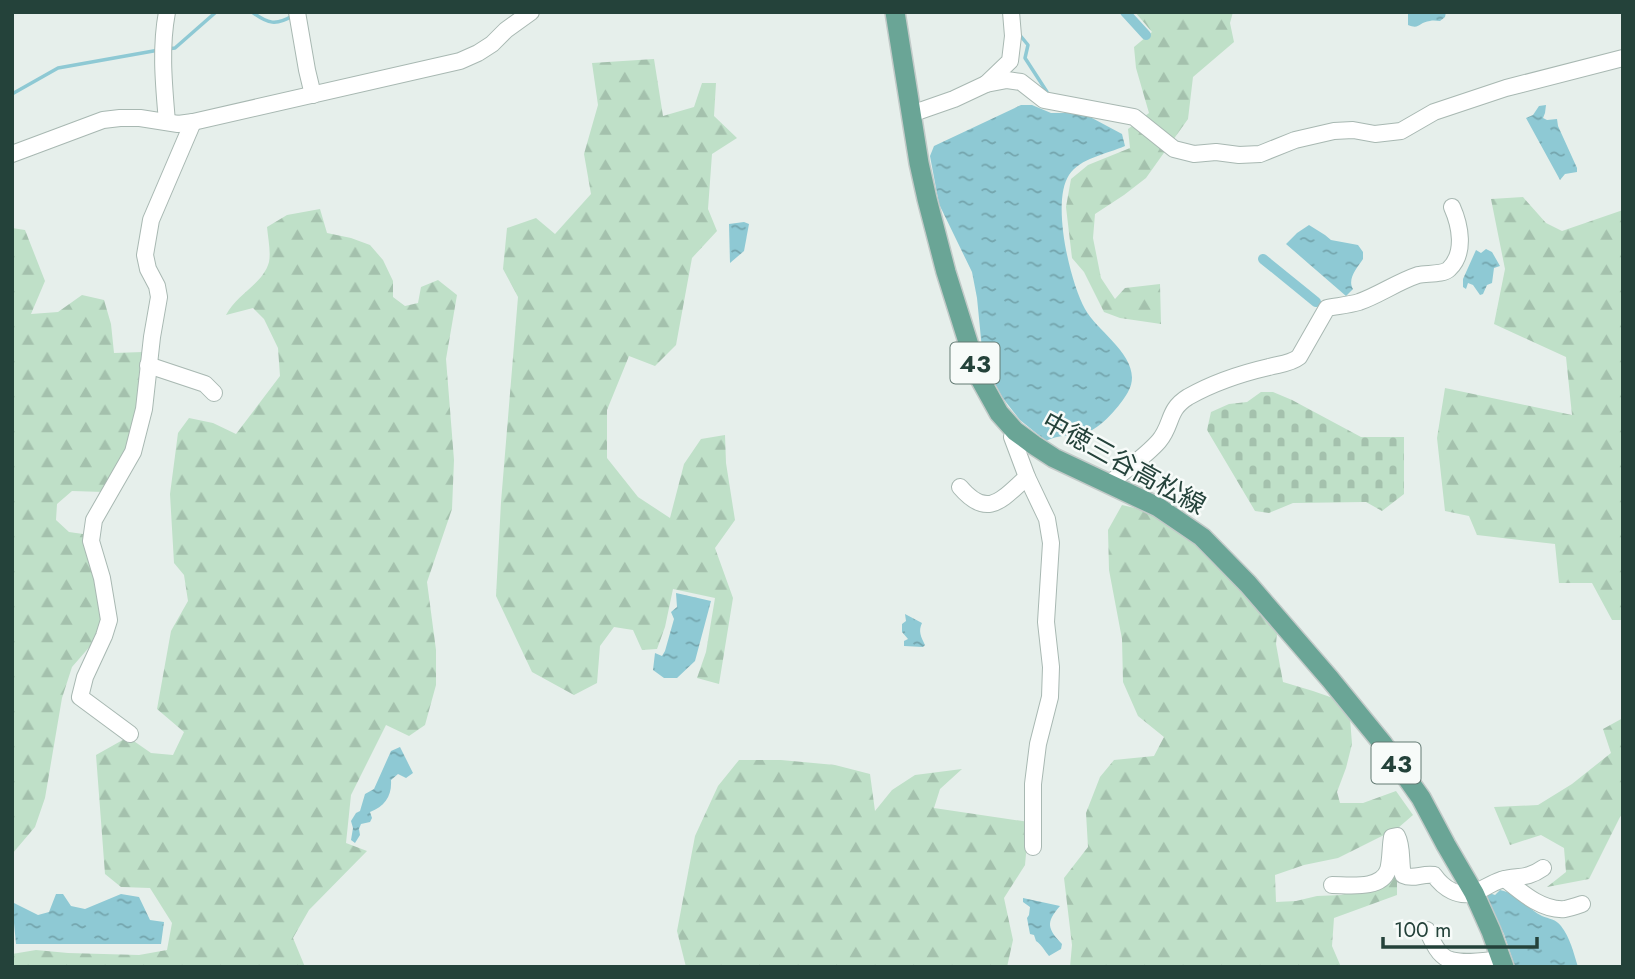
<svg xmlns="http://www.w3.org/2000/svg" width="1635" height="979" viewBox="0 0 1635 979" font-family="Jost,'Noto Sans JP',sans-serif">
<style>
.forest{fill:url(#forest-firs)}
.cemetery{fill:url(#cemetery-stones)}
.water{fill:url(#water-ripples)}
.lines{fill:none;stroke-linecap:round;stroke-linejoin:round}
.stream{stroke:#8ec9d4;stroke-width:3.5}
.canal{stroke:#8ec9d4;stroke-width:10}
.minor-casing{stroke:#a8b8b2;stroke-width:18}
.major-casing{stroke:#c2cac8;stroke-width:22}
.minor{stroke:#fff;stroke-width:16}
.major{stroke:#6aa596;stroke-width:19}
.labels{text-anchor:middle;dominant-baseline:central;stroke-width:5;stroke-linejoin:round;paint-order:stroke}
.shield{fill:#f7fbf9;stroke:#637a73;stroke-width:2}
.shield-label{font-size:24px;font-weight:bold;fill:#24423a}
.street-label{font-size:26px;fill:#24423a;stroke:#f7fbf9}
</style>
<defs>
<pattern id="forest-firs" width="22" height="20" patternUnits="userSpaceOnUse" patternTransform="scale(1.75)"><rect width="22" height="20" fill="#bfe0c8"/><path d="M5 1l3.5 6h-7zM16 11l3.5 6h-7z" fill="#a4c1ad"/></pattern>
<pattern id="cemetery-stones" width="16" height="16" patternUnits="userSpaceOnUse" patternTransform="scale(1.75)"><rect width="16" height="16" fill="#bfe0c8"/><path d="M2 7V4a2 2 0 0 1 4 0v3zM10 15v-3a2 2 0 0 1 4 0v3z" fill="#a4c1ad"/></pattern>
<pattern id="water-ripples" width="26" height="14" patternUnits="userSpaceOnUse" patternTransform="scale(1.75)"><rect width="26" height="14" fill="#8ec9d4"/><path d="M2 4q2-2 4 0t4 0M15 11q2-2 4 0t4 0" fill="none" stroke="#74a5ad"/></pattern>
</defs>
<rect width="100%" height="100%" fill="#e6efeb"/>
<g class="forest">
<path d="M1135 12H1233L1230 23 1234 42 1193 77 1188 119 1146 178 1124 195 1095 214 1093 238 1101 278 1115 299 1125 288 1160 284 1161 324 1120 318 1104 312 1084 272 1072 258 1066 207 1071 179 1088 165 1130 148 1128 129 1149 113 1136 68 1134 47 1152 32Z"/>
<path d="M654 59 663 116 694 107 702 83H716L714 116 737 138 712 154 708 209 717 231 692 258 676 345 655 366 629 356 607 410V458L638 497 670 518 684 464 701 439 725 435 726 463 735 520 715 548 733 598 719 684 697 678 706 652 715 598 673 589 665 627 657 649 642 650 633 630 614 627 600 646 597 683 574 695 532 672 496 596 501 502 518 297 503 269 507 228 536 218 555 234 591 194 584 154 598 105 592 63Z"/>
<path d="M1523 197 1546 223 1562 231 1623 210V620H1612L1592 583H1559L1555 544 1477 535 1469 516 1445 511 1437 438 1445 388 1572 415 1566 357 1494 324 1505 269 1491 199Z"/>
<path d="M320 209 327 233 351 238 370 245 383 260 393 281V297L405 306 418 303 421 287 438 280 457 295 446 359 454 460 452 509 427 582 436 650V685L425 725 409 736 386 725 351 795 346 843 367 851 309 910 293 938 305 967H12V954L36 950 68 953 139 955 167 950 172 923 150 888 121 887 105 874 96 755 128 737 151 753 173 755 184 732 157 709 171 631 188 601 184 575 174 563 170 494 178 433 189 418 213 423 236 434 280 376 278 348 264 319 253 308 226 315C237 294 263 284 269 262 271 252 268 238 267 227L287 215Z"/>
<path d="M12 228 25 230 45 281 31 314 58 312 82 295 104 300 111 324 114 353 143 352 139 407 126 448 104 492 72 491 57 504 56 520 69 532 83 534 105 625 92 644 72 667 62 698 45 798 35 827 12 854Z"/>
<path d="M1122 505 1135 508 1176 524 1245 591 1277 633 1276 644 1283 682 1313 691 1333 698 1350 718 1352 744 1346 768 1337 792 1340 803H1363L1396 791 1413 815 1398 828 1338 858 1304 865 1275 875 1276 902 1296 901 1317 896 1341 895 1358 890 1397 870V895L1334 918 1332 946 1341 967H1070L1072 945 1064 878 1088 847 1086 813 1100 777 1114 760 1154 756 1164 737 1138 716 1123 682 1122 639 1109 570 1108 530Z"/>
<path d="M1623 718V811L1589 879 1547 887 1566 872 1564 848 1541 835 1510 845 1494 807 1538 805 1572 784 1611 753 1603 729Z"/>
<path d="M739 760H781L835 765 870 774 875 811 892 790 915 775 962 769 940 789 934 808 1029 822 1025 865 1004 898 1013 940 1007 967H686L677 931 695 836 718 786Z"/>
</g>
<path class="cemetery" d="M1261 392H1273L1292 400 1361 437H1404V494L1382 511 1366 502 1293 503 1269 513 1255 511 1207 430 1211 412 1229 404 1247 402Z"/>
<g class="water">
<path d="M1408 12H1446L1445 17 1440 21C1437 21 1434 20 1430 21 1419 22 1420 30 1408 25Z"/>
<path d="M1021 105H1032L1051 113H1080L1092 118 1122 134 1125 146C1107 154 1080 158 1069 175 1051 202 1070 282 1085 309 1098 333 1146 360 1128 392 1121 405 1100 429 1087 432 1073 436 1059 434 1046 441L1020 420 1002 397 994 382 982 349 977 298 972 272 939 204 930 156 934 146Z"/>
<path d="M1546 105 1545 113 1543 118 1547 120 1557 119 1558 126 1577 168V172L1565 174 1560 180 1526 118 1533 115 1539 106Z"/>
<path d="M744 222 749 224 744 251 730 263 729 224Z"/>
<path d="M1309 225 1325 235 1331 240 1358 245 1363 252V259C1357 268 1347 279 1353 289L1346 296 1286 244 1297 233Z"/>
<path d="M1486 249 1492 252 1500 266 1494 268 1492 283 1487 285 1483 294 1480 295 1473 285 1468 283 1466 289 1463 287V279L1476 250 1481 253Z"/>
<path d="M676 593 711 601 695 661 677 678H664L653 670 655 653 662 656 665 651 674 619 671 612 677 607Z"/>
<path d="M905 614 922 623C918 631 921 637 925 645L923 647 904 646V641L908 639 902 632V624L906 621Z"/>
<path d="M400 747 413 773 406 778 398 774 391 780C392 796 385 806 370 812L372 818 370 822 361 824 359 829 360 835 355 843 351 840 353 828 351 821 356 813 360 811 365 794 374 789 391 751Z"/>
<path d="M1500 890C1518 893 1527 909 1542 916 1549 919 1556 919 1561 926 1570 937 1574 954 1578 967H1515L1504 934 1485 896 1489 893 1495 895Z"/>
<path d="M56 894H63L71 906 85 909 121 894 139 897 150 920 164 922 161 944H16L12 902 38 915 49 912Z"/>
<path d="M1023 898 1060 906C1045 923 1048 929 1062 944L1061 949 1049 956C1044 950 1042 945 1036 941L1034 935 1030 934 1027 918 1029 915 1030 907 1023 902Z"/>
</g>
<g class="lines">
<g class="stream">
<path d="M252 12C268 24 276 26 294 15"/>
<path d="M1019 34 1028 45 1025 58 1047 92V94"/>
<path d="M167 49 175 48 216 12"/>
<path d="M12 94 58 68 159 50"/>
</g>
<g class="canal">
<path d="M1125 12 1146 35"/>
<path d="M1263 259 1316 302"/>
</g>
<g class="minor-casing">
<g id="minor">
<path d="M167 12C160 49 164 86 167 122"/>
<path d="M297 12 307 70 313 95"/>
<path d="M986 84 1010 61 1013 36 1011 12"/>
<path d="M911 114 954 99 986 84 1007 80 1021 82 1044 100 1134 117 1174 149 1194 154 1216 152 1239 155 1260 154 1295 140 1334 131 1353 130 1375 134 1401 131 1434 112 1506 88 1623 58"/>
<path d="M12 154 103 120 120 118H140L178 124 193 122 460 61 478 53 492 44 506 30 531 12"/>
<path d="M148 365 205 384 214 393"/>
<path d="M1015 431 1012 437 1027 477 1047 519 1051 543 1046 622 1051 667 1050 697 1038 744 1033 784V847"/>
<path d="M1110 483C1125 470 1145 457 1159 441 1173 424 1167 410 1188 397 1211 384 1243 373 1269 367 1279 364 1290 364 1299 357L1327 308C1337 306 1349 305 1359 302 1379 295 1397 282 1418 275 1427 273 1443 275 1449 269 1466 253 1460 225 1452 207"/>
<path d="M960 487C988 520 1002 499 1027 477"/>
<path d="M130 734 80 697 85 677 104 636 109 620 102 578 91 541 94 520 133 452 144 409 152 337 159 297 157 286 148 269 145 255 151 220 193 122"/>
<path d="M1505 879C1521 892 1542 911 1565 909 1570 908 1576 906 1582 904"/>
<path d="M1332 885C1349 885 1381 890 1388 870 1391 860 1390 848 1392 837L1397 836C1403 847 1400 863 1403 875 1414 880 1422 873 1434 875 1443 888 1459 899 1476 892 1485 888 1492 883 1501 880 1518 875 1526 880 1543 868"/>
<path d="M1427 930C1431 938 1435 949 1442 955 1453 967 1486 960 1502 959"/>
</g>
</g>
<g class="major-casing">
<path id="major" d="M895 12 919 163 927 199 946 272 979 377 999 413 1015 431 1034 445 1054 458 1158 507 1202 537 1248 584 1330 679 1383 744 1421 798 1446 845 1474 893 1491 931 1504 967"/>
</g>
<use href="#minor" class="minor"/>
<use href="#major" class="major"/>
</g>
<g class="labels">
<g class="shield">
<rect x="950.5" y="342.5" width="49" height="41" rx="5"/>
<rect x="1371.5" y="742.5" width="49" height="41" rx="5"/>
</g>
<g class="shield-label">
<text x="975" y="363">43</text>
<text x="1396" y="763">43</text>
</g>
<g class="street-label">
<text transform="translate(1124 463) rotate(29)">中徳三谷高松線</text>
</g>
</g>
<rect width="1635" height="979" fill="none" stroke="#24423a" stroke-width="28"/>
<path d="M1383 937v10h154v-10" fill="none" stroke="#24423a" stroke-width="3.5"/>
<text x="1394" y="937" font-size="21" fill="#24423a" stroke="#f7fbf9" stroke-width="5" paint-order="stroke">100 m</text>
</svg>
